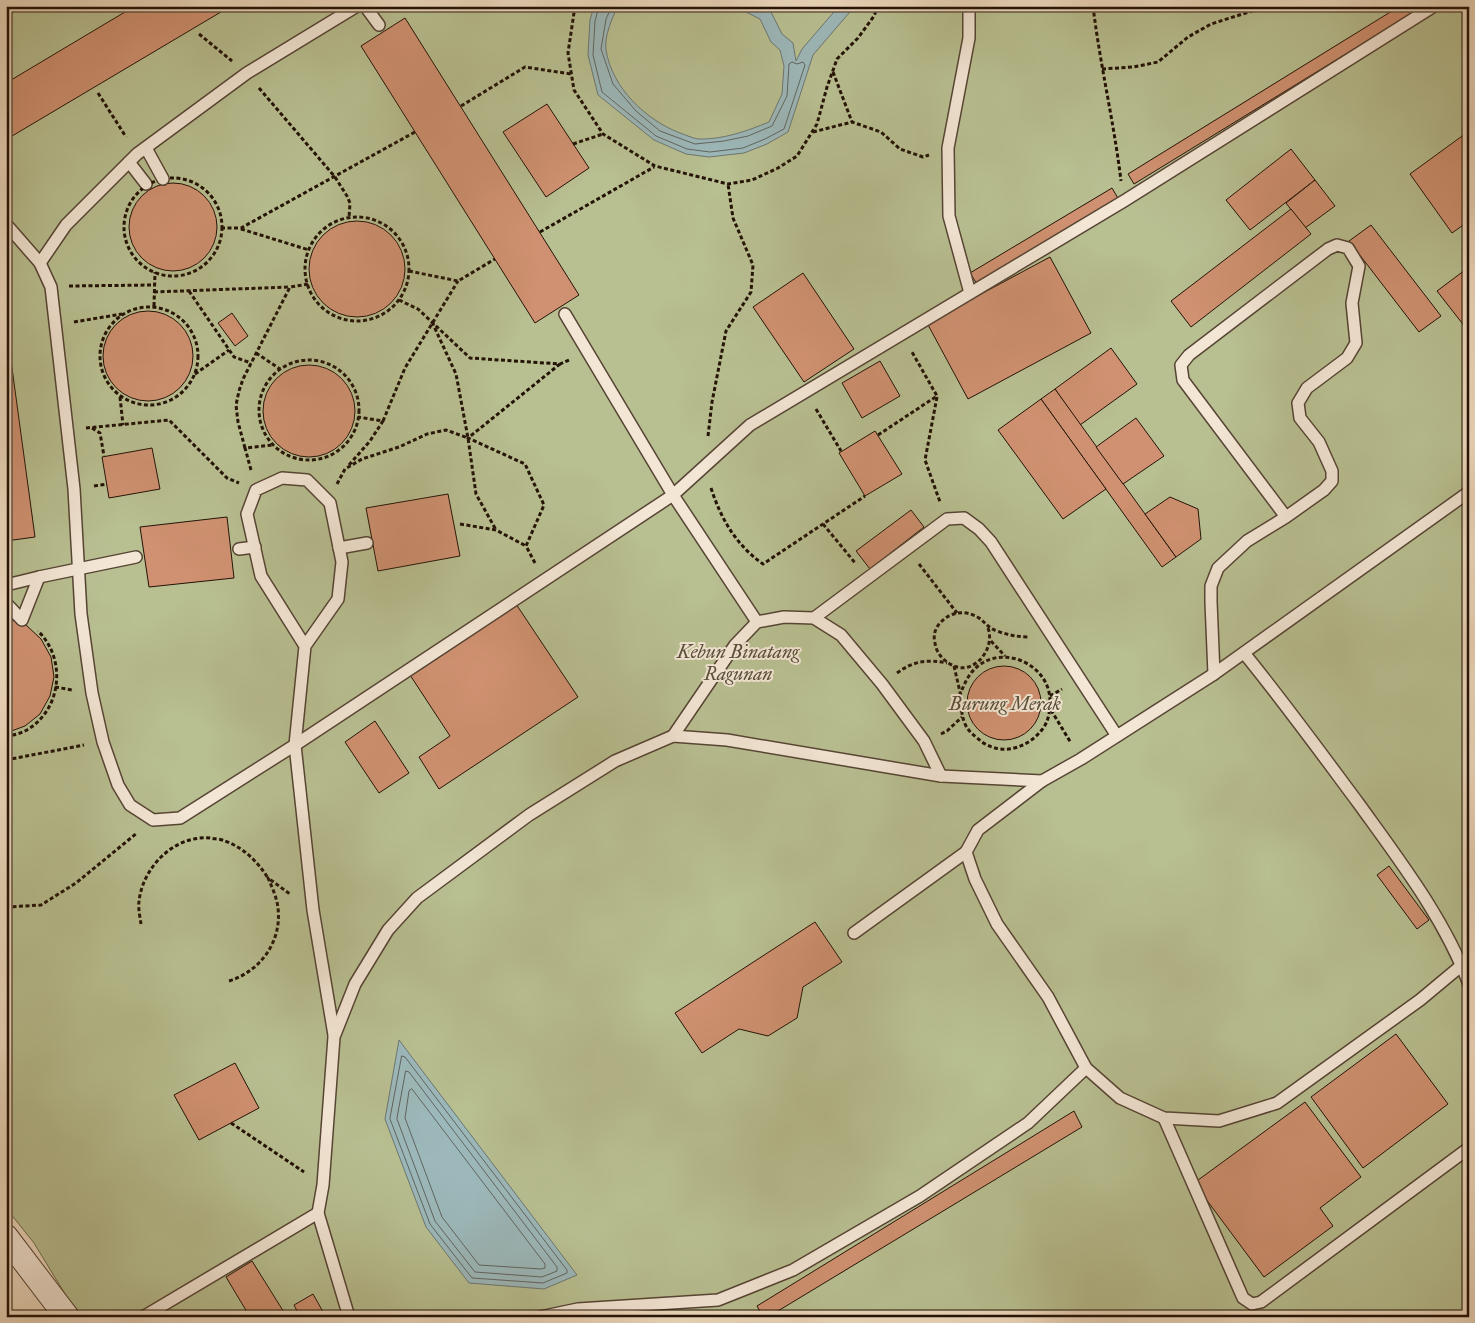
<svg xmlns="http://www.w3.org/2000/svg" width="1475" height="1323" viewBox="0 0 1475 1323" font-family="'IM FELL Great Primer',serif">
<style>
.green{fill:#b8bf91;stroke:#6e684c}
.water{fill:#9cb8ba;stroke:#6c7672}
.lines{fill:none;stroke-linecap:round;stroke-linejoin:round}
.shore{stroke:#606560;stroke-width:1}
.building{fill:#cf9171;stroke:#231206}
.service-casing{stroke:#564434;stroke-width:14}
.minor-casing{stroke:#564434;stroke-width:26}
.path{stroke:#231206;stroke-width:3;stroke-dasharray:4 2.5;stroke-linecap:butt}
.service{stroke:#f3e6d5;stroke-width:11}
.minor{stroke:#f3e6d5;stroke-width:24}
.labels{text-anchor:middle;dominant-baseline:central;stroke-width:4;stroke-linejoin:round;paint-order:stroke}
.park-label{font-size:19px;font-style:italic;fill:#574f37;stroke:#f3e6d5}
</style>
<rect width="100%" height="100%" fill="#edd9be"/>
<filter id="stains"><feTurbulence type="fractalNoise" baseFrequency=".004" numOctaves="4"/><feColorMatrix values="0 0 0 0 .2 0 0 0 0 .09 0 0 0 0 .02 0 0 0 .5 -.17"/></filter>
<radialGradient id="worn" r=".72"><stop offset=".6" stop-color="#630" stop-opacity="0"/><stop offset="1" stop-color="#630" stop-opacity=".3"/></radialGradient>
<path class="green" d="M6 6H1469V1317H79L34 1243 6 1208Z"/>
<g class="water">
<path d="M594 6H618C612 18 604 37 606 50 612 88 646 120 680 133 686 135 692 138 698 139 722 140 747 131 769 122L782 94 784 66 780 50 771 42 760 19 734 6H763L770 10 782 34 793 43 796 61 802 49 839 6H855L813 55 788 132 767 144 744 153 709 157 686 154 654 140 598 95 588 55 590 20Z"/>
<path d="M399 1040 577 1275 544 1289 469 1283 426 1227 385 1119Z"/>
</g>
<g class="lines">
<g class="shore">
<path d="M599 6 595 21 593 55 602 92 656 136 687 149 710 152 743 148 765 139 784 129 805 65 803 62 797 64 792 62 789 64 787 96 772 126 748 136 724 141 695 144 660 131 636 111 613 84 601 49 606 19 612 6"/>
<path d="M402 1056 405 1057 567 1270V1273L543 1283 472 1278 430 1224 390 1119Z"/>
<path d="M406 1071 409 1072 557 1267V1271L542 1277 475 1272 435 1221 397 1119Z"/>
<path d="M412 1089 545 1264V1268L541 1269 479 1265 442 1217 405 1118 409 1091Z"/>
</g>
</g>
<g class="building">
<path d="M135 6H231L7 139 6 83Z"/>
<path d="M1400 6H1424L1134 184 1128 174Z"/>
<path d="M405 18 579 295 535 323 361 46Z"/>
<path d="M547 104 589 168 546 197 503 132Z"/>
<path d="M1469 131V221L1452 233 1410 174Z"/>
<path d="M1291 149 1315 180 1250 230 1226 200Z"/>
<path d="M1315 180 1335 206 1305 228 1286 203Z"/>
<circle cx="173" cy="227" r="44"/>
<path d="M1112 188 1119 200 977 284 970 273Z"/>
<path d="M1291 209 1311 234 1191 327 1171 301Z"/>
<circle cx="357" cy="269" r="48"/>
<path d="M1371 225 1441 316 1419 332 1349 241Z"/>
<path d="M1050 257 1091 333 968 399 927 323Z"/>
<path d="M1469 267V332L1437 291Z"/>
<path d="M803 273 854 349 804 382 753 307Z"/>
<circle cx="148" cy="356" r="45"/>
<path d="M232 313 248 336 235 346 218 323Z"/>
<path d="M6 324 35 537 6 541Z"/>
<path d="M1111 348 1137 384 1080 425 1055 389Z"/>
<path d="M880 361 900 396 862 418 842 383Z"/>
<circle cx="309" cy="411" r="46"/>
<path d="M1055 389 1176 557 1162 567 1041 399Z"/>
<path d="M1041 399 1106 489 1063 519 998 430Z"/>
<path d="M1136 418 1164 456 1123 484 1096 447Z"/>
<path d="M875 431 902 474 865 496 839 453Z"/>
<path d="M152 448 160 489 109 498 102 457Z"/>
<path d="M448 494 460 556 378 571 366 508Z"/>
<path d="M1170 497 1198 509 1201 539 1176 557 1145 514Z"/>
<path d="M911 510 924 527 870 569 856 551Z"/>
<path d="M227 517 234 578 149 587 140 527Z"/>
<path d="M516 604 578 697 439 789 419 757 450 736 410 675Z"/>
<path d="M6 618 26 625 41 639 51 657 54 677 50 696 40 714 25 726 6 733Z"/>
<circle cx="1004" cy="703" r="37"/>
<path d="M375 721 409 773 379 793 345 742Z"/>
<path d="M1389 866 1429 920 1417 929 1377 875Z"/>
<path d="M815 922 842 962 803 987 797 1018 768 1036 739 1029 702 1053 675 1013Z"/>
<path d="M1396 1034 1448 1104 1363 1168 1311 1097Z"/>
<path d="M235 1063 259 1108 199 1140 174 1095Z"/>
<path d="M1305 1102 1361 1177 1320 1208 1333 1226 1264 1277 1194 1183Z"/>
<path d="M1074 1111 1082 1127 768 1317H763L757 1306Z"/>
<path d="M252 1261 287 1317H250L226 1277Z"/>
<path d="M313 1294 326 1317H300L294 1305Z"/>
</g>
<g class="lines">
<g class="service-casing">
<g id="service">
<path d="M365 6 379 25"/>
<path d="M969 6V38L948 148 949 216 970 293"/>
<path d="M146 148 163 179"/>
<path d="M129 162 146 184"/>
<path d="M6 224 40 263 51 287 74 489 81 614 92 693 103 742 118 785 130 805 153 820 180 818 295 745 673 495 750 425 1124 201 1434 6"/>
<path d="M40 263 66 225 137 154 247 73 357 6"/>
<path d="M565 314 673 495 757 622"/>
<path d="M339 548 367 543"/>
<path d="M239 549 255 547"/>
<path d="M6 585 39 577 136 557"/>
<path d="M6 603 22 620 39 577"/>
<path d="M814 618 947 519 964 518 979 529 991 542 1117 736"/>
<path d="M305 646 261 576 247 514 256 490 282 478 307 480 330 503 342 562 338 599 305 646 295 745 313 910 334 1035"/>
<path d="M1244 653C1284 702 1321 753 1359 804 1400 861 1444 918 1469 984"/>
<path d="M1214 674 1211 602V586L1218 568 1247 541 1286 517 1324 490 1332 481V471L1319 442 1300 418 1298 403 1307 388 1347 358 1356 343 1352 303 1359 266 1348 248 1337 245 1328 249 1189 355 1181 365 1183 380 1286 517"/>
<path d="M673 736 735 645 757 622 784 617 814 618 841 635 882 684 924 741 941 776"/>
<path d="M1042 781 978 830 966 852 975 879 997 924 1048 997 1086 1068 1120 1098 1164 1118 1219 1121 1277 1103 1420 1000 1462 965 1469 963"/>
<path d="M854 933 966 852"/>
<path d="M1164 1118 1243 1298 1252 1304 1261 1302 1469 1148"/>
<path d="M143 1317 318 1213"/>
<path d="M349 1317 318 1213 323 1185 334 1037 355 984 388 930 417 898 529 815 615 761 673 736 727 740 941 776 1042 781 1081 759 1214 674 1469 492"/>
<path d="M540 1317 578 1309 718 1300 793 1270 920 1196 1028 1123 1086 1068"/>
</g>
</g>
<g class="minor-casing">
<path id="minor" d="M6 1237 67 1317"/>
</g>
<g class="path">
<path d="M575 6 568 53 574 90 603 134 655 166 728 184 752 180 778 168 797 156 817 124 827 87 837 59 858 38 874 16 878 6"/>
<path d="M1093 6C1100 65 1114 122 1121 181"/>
<path d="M199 34 232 61"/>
<path d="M1102 69 1133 67 1158 62 1188 37 1211 24 1268 6"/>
<path d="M833 72 852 122"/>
<path d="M259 88 335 177 347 196 350 203 349 218"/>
<path d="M98 93 126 137"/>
<path d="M461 106 525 67 571 74"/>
<path d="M813 132 852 122 881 132 900 149 923 157 929 155"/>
<path d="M573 144 603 134"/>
<circle cx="173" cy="227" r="49"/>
<circle cx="357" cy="269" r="52"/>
<path d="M221 228H241L415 132"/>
<path d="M241 229 309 250"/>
<path d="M540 232 654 167"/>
<path d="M409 271 458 281 495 259"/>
<path d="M69 286 154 285"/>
<path d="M189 291 234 357 251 363"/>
<path d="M154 292 289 287"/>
<path d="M399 300 418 309 470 358 560 364 569 360"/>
<path d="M154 306 155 272"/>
<circle cx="149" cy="356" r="49"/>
<path d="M74 322 122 314"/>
<path d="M432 322 456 374 468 438 476 494 496 530"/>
<path d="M256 353 280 369"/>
<circle cx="309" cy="410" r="50"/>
<path d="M195 374 229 350"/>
<path d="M120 397 123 425"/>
<path d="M937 397 925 460 940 502"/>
<path d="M816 409 841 451"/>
<path d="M383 421 405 368 458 281"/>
<path d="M86 428 169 420 227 478 239 483"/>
<path d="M92 428 100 433 104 456"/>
<path d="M878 435 937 396 912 352"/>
<path d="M708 436 712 402 726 331 751 292 753 265 733 218 728 184"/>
<path d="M245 448 238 422 236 405 239 391 243 379 290 287 309 284"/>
<path d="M349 465 370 441 383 421 358 417"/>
<path d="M251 470 245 448 273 445"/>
<path d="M337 484 345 469 362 459 399 447 427 434 446 430 468 438"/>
<path d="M94 486 107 484"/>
<path d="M711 488C721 519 736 545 763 564L865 496"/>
<path d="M460 524 496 530 526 546"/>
<path d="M823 524 856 564"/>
<path d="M535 563 526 546 544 505 525 464 468 438 560 364"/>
<path d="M919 564 957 613"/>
<path d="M988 628C996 650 972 678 950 664 942 659 936 652 935 643 933 635 935 628 941 622 951 611 967 610 979 618 986 623 988 628 997 631 1008 635 1018 637 1030 637"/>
<path d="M991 641 1005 656"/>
<path d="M954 666C956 675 958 683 960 692 962 704 960 714 966 726 969 732 976 737 982 742 1004 757 1030 747 1044 727 1049 719 1050 710 1050 701 1050 666 1006 644 978 666 969 673 964 684 960 695"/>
<path d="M897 673C913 661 928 659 947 663"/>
<path d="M55 687 72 690"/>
<path d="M1050 696 1062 689"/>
<path d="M1051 710 1071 743"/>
<path d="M941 734 947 731 962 717"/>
<path d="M6 737C12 735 19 734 25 731 62 711 67 659 38 631"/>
<path d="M6 760 84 745"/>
<path d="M6 907 41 905 76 883 137 833"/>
<path d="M141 924C140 917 138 908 139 901 143 867 174 835 210 838 215 839 221 839 225 841 244 848 257 861 268 878"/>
<path d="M229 981C261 971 282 941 278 908 277 898 272 887 268 878L290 894"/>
<path d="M231 1123 304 1172"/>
</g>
<use href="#service" class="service"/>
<use href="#minor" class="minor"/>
</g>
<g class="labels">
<g class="park-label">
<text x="738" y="651">Kebun Binatang<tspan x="738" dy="22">Ragunan</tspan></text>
<text x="1005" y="703">Burung Merak</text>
</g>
</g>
<rect width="1475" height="1323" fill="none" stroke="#edd9be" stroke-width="25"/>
<rect x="8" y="8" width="1460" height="1308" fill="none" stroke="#231206" stroke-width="2.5"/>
<rect x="12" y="12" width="1450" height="1298" fill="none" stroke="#231206"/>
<rect width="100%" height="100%" filter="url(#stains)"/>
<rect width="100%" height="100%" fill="url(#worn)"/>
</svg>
